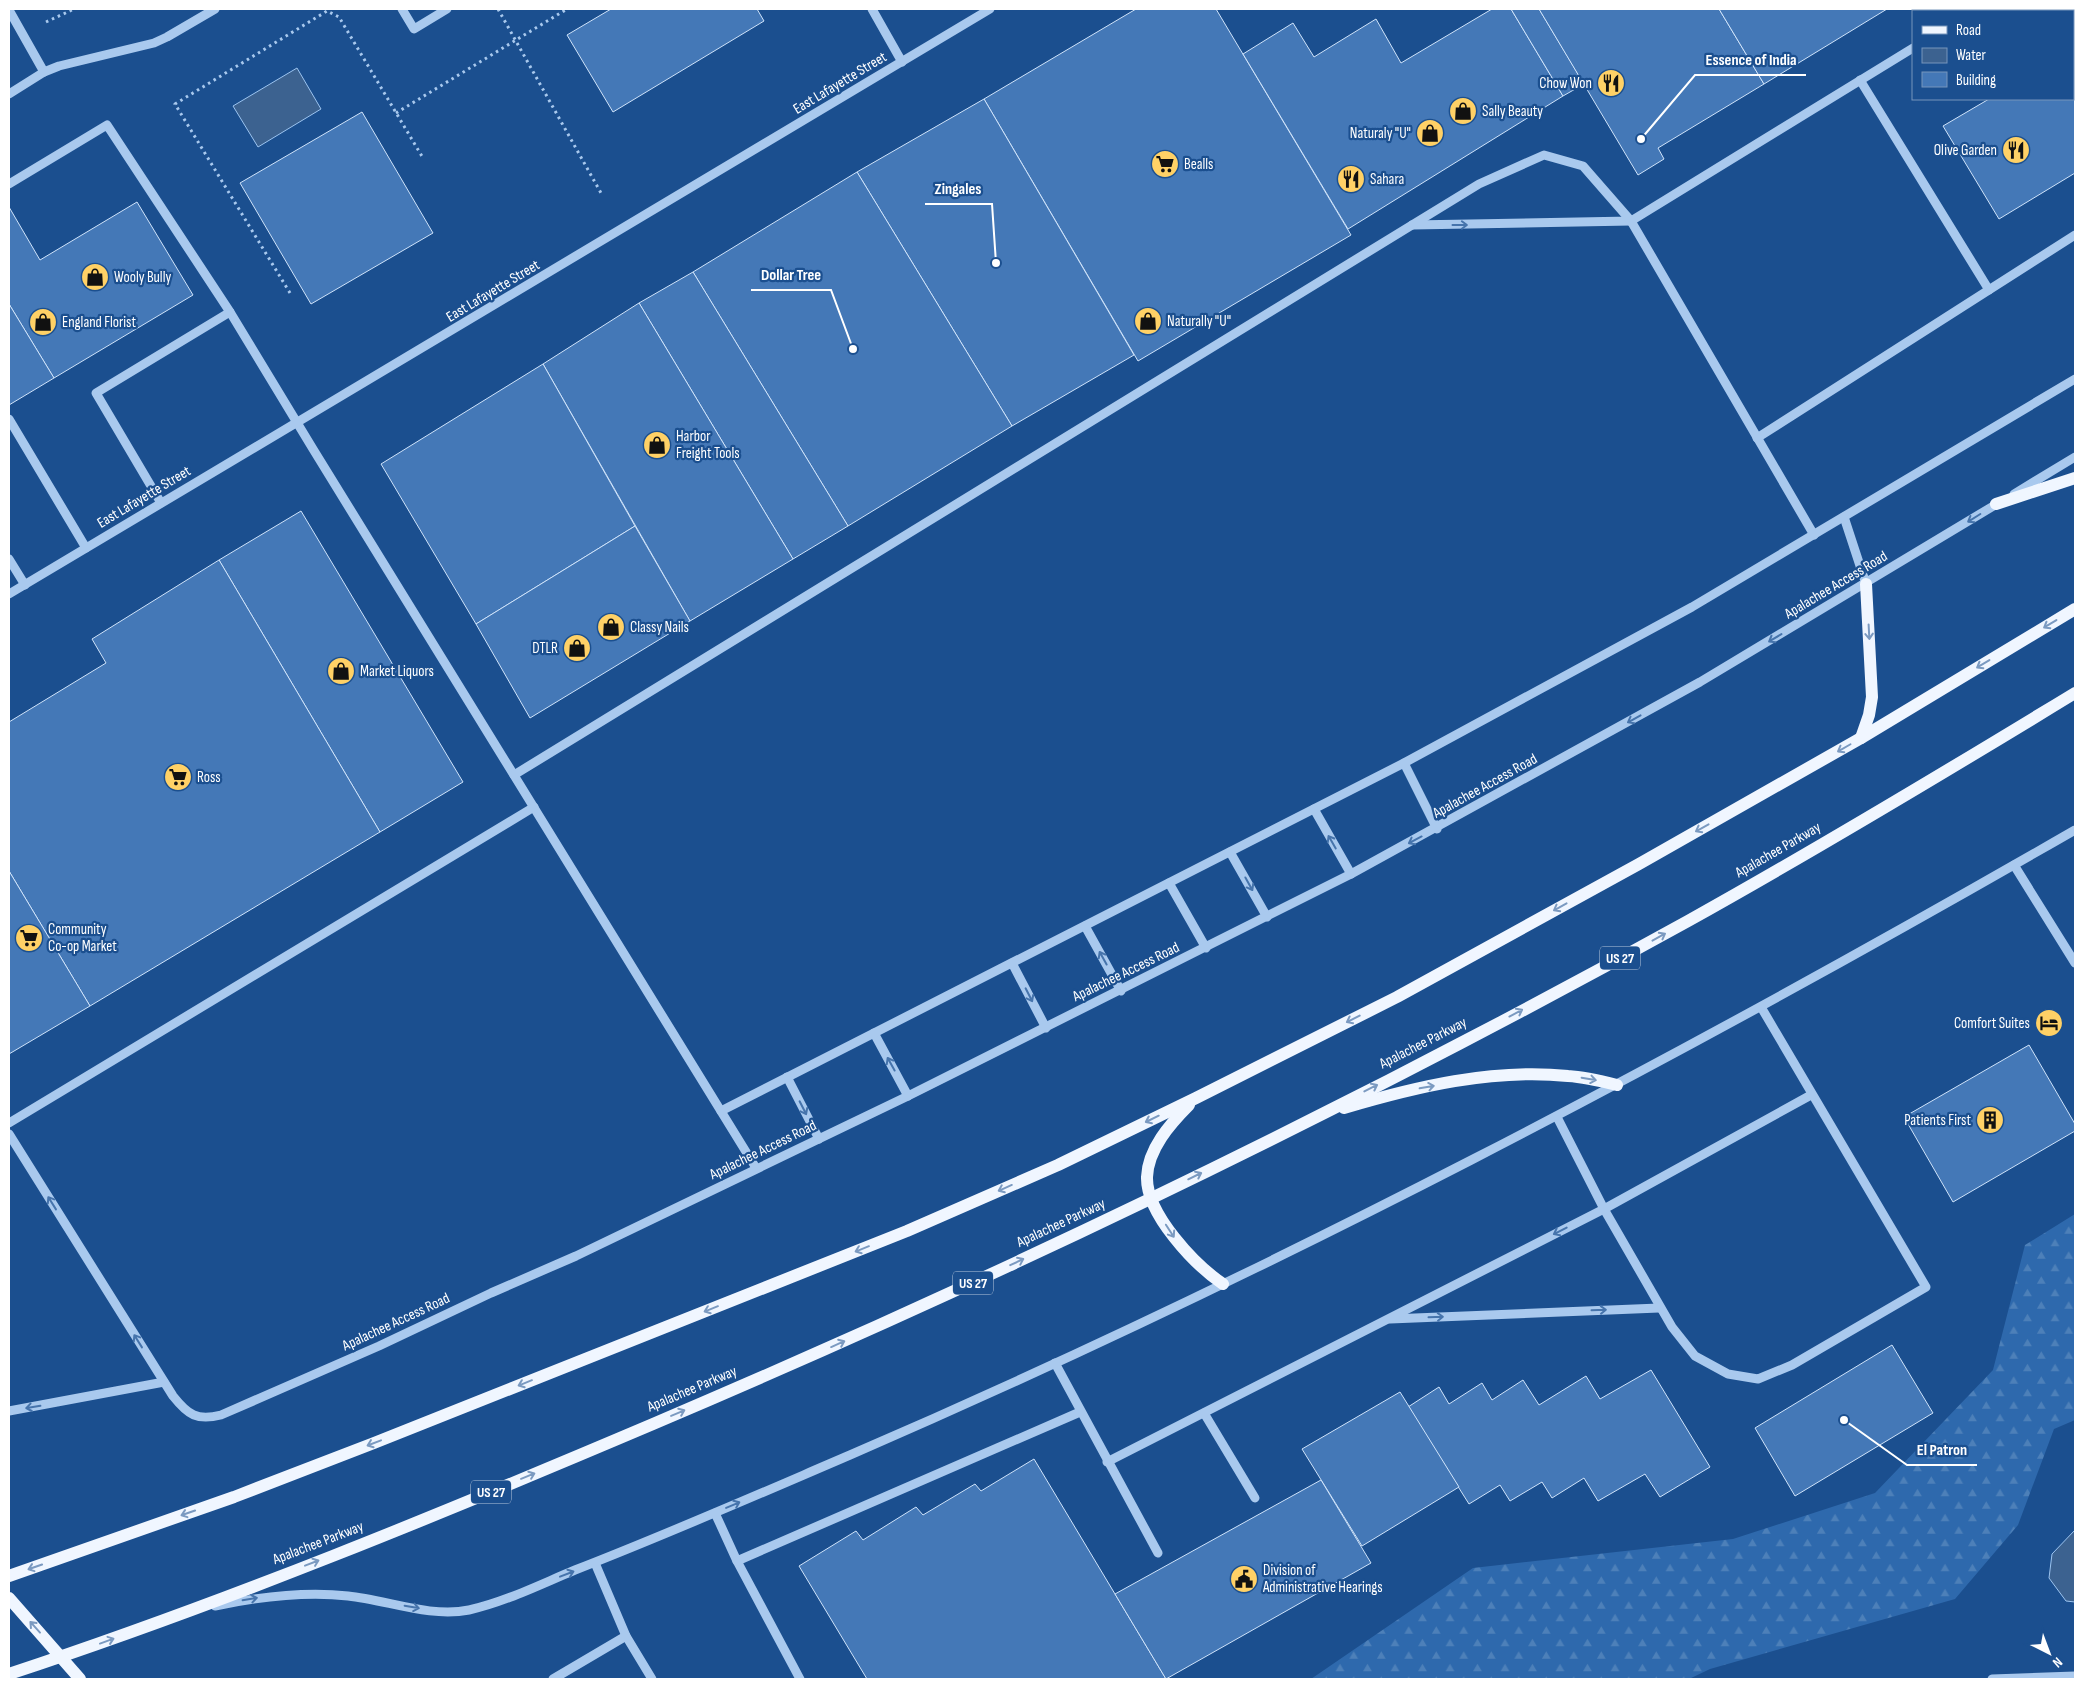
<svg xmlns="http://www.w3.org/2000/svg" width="2084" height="1688" viewBox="0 0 2084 1688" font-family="'Sofia Sans Condensed',sans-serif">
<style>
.forest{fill:url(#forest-firs)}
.water{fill:#3c6290;stroke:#9cc4f0}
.building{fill:#4478b7;stroke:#cfe3fa}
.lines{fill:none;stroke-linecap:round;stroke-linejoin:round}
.path{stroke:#a9c9ee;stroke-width:3;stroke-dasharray:2.5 4;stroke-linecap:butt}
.minor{stroke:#a9c9ee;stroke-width:9}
.major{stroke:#f0f6ff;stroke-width:12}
.oneway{stroke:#4674ac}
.oneway2{stroke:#7b9ac1}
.labels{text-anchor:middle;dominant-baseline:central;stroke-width:4.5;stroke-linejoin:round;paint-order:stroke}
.shield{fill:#1b4f8f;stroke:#bbcadd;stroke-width:1}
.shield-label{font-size:14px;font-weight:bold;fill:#fff}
.street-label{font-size:15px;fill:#fff;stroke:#1b4f8f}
.poi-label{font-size:15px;fill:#fff;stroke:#1b4f8f;text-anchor:start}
.leader{fill:none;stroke:#fff;stroke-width:2}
.callout-dot{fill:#fff;stroke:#1b4f8f;stroke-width:2}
.callout-label{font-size:16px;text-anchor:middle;font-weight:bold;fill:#fff;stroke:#1b4f8f;stroke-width:4.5;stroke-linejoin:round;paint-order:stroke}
</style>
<defs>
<pattern id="forest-firs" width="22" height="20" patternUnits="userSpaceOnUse" patternTransform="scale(1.25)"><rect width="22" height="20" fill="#2e69ad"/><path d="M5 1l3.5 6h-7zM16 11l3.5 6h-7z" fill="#4d80b9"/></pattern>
</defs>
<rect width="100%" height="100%" fill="#1b4f8f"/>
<path class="forest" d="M2075 1214V1420L2054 1429 2018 1525 1955 1599 1710 1669 1689 1679H1311L1473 1568 1733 1539 1875 1493 1993 1370 2025 1245Z"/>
<g class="water">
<path d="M297 68 321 109 258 147 233 106Z"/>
<path d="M2075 1530V1602L2066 1601 2049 1578 2052 1554Z"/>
</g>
<g class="building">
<path d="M611 9H757L764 21 613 112 567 35Z"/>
<path d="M1136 9H1216L1351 235 1138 361 984 99Z"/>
<path d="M1492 9H1511L1563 96 1348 229 1243 54 1293 23 1314 57 1376 19 1401 63Z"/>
<path d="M1511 9H1539L1584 84 1563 96Z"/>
<path d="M1539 9H1719L1764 84 1658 148 1664 159 1638 175Z"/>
<path d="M1719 9H1887L1764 84Z"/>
<path d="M2075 47V173L1999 219 1943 126 1989 99H2073V48Z"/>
<path d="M984 99 1134 355 1012 426 857 172Z"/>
<path d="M362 112 433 233 311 304 240 183Z"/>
<path d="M857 172 1012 426 848 526 693 272Z"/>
<path d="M137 202 193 295 54 378 9 304V207L40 260Z"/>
<path d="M693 272 848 526 793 559 639 303Z"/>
<path d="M639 303 793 559 690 621 543 364Z"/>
<path d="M9 304 54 378 9 405Z"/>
<path d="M543 364 635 526 476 624 381 464Z"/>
<path d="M301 511 463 782 380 832 219 560Z"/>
<path d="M635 526 690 621 530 718 476 624Z"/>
<path d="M219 560 380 832 90 1006 9 871V722L106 663 92 639Z"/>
<path d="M9 871 90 1006 9 1054Z"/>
<path d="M2029 1045 2075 1124V1131L1953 1202 1904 1117Z"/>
<path d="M1892 1345 1933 1413 1795 1496 1755 1428Z"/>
<path d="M1651 1370 1710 1467 1660 1497 1645 1474 1598 1501 1584 1478 1552 1498 1542 1482 1510 1501 1500 1485 1469 1504 1408 1407 1439 1387 1449 1404 1482 1383 1492 1400 1523 1380 1539 1405 1586 1376 1600 1399Z"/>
<path d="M1400 1392 1459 1487 1362 1546 1302 1449Z"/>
<path d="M1034 1459 1166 1679H867L799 1566 856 1531 863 1540 916 1507 923 1515 975 1484 981 1491Z"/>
<path d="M1321 1480 1371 1563 1166 1679 1115 1594Z"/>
</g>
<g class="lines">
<g class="path">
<path d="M498 9 601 193"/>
<path d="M46 22 74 9"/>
<path d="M396 113 567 9"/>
<path d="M290 293 175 104 327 11 339 17 423 158"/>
</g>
<g class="minor">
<path d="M402 9 414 29 447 9"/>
<path d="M872 9 902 62"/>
<path d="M1965 9 1967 11"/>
<path d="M9 10 44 72"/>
<path d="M1974 11 1978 9"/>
<path d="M1860 80 1989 290"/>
<path d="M9 94 44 72 59 66 154 43 167 37 215 9"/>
<path d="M9 184 107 125 230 312 313 449 756 1168"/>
<path d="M1412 225 1631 221 1913 48"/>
<path d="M9 419 86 548"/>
<path d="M1757 438 2075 235"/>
<path d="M2014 494 2075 457"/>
<path d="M161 503 96 393 230 312"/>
<path d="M1844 517 1866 584"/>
<path d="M9 559 25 585"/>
<path d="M9 594 990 9"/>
<path d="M1404 763 1437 829"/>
<path d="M514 775 1479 184 1544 155 1583 166 1631 221 1814 535"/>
<path d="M1314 809 1351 874"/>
<path d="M1230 852 1267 917"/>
<path d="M2014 865 2075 963"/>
<path d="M1169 883 1206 948"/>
<path d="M1085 926 1121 991"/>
<path d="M1012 963 1046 1028"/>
<path d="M874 1033 908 1096"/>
<path d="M787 1077 819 1139"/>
<path d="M721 1111 1404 763 1692 607 2075 379"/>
<path d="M1557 1117 1604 1209 1672 1327 1695 1356 1728 1374 1758 1379 1792 1365 1926 1287 1761 1007"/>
<path d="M9 1123 534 807"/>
<path d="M9 1134 173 1396C188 1415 197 1421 221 1415L379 1346 491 1293 576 1256 908 1096 1351 874 1700 682 2000 502"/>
<path d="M1390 1319 1659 1308"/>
<path d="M1055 1363 1158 1553"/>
<path d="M9 1411 164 1382"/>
<path d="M1204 1413 1255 1498"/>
<path d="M1107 1462 1604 1209 1811 1095"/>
<path d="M715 1513 737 1561 800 1679"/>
<path d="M737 1561 1080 1412"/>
<path d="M595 1563 626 1636 652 1679"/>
<path d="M215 1606C258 1597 304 1591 348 1596 387 1600 430 1618 469 1610 505 1602 541 1584 575 1570 668 1534 759 1494 850 1455 1271 1273 1677 1059 2075 830"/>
<path d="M553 1679 626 1636"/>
<path d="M1992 1679 2075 1676"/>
</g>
<g class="major">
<path d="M1996 504 2075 478"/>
<path d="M1861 738 1869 715 1872 697 1866 584"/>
<path d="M1189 1105C1170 1124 1148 1149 1147 1177 1146 1214 1195 1265 1223 1284"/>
<path d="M1344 1108C1415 1087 1493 1068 1568 1076 1584 1077 1601 1081 1617 1085"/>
<path d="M9 1576 234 1497 374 1443 907 1231 1058 1165 1196 1098 1397 997 1639 864 1861 738 2075 609"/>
<path d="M9 1598 80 1679"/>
<path d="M9 1674C227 1602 441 1514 653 1424 1006 1274 1352 1107 1688 921 1819 848 1947 771 2075 693"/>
</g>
</g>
<defs><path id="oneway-shaft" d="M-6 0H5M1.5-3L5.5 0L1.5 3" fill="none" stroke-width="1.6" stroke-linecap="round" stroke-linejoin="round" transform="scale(1.25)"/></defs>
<g class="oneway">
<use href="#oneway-shaft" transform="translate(1460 225)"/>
<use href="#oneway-shaft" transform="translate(1974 518) rotate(148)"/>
<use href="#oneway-shaft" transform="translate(1775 638) rotate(149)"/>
<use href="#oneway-shaft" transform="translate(1634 719) rotate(151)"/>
<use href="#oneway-shaft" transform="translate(1415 840) rotate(152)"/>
<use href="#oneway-shaft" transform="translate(1332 842) rotate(-120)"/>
<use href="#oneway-shaft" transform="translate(1249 884) rotate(61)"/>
<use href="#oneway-shaft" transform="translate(1103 958) rotate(-119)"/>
<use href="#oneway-shaft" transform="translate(1029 995) rotate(63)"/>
<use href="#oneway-shaft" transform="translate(891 1064) rotate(-119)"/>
<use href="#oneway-shaft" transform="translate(803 1108) rotate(63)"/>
<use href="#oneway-shaft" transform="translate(52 1203) rotate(-122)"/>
<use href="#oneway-shaft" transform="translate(1560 1231) rotate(153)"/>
<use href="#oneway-shaft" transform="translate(1599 1310) rotate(-2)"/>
<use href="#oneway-shaft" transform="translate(1436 1317) rotate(-2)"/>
<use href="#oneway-shaft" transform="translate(138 1341) rotate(-122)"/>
<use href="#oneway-shaft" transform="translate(33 1407) rotate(171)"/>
<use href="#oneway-shaft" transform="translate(733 1505) rotate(-23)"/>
<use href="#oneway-shaft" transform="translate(567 1574) rotate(-21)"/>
<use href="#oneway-shaft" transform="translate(250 1599) rotate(-9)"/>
<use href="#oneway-shaft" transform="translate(412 1607) rotate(10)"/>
</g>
<g class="oneway2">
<use href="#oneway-shaft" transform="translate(2050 624) rotate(149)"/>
<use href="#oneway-shaft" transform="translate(1869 632) rotate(87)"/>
<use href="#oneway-shaft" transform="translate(1983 664) rotate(149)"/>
<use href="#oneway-shaft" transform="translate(1844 748) rotate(150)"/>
<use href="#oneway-shaft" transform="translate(1702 828) rotate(151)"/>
<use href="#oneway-shaft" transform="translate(1560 907) rotate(151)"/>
<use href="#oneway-shaft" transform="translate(1659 937) rotate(-29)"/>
<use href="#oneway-shaft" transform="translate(1516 1013) rotate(-28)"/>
<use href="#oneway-shaft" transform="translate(1353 1019) rotate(153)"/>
<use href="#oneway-shaft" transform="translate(1589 1079) rotate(10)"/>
<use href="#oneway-shaft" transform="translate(1427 1087) rotate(-10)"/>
<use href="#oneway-shaft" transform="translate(1371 1088) rotate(-27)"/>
<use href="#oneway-shaft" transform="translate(1152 1119) rotate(154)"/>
<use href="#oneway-shaft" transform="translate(1195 1176) rotate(-26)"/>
<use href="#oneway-shaft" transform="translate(1005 1188) rotate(156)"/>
<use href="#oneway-shaft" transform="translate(1170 1231) rotate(57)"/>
<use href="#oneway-shaft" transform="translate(862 1249) rotate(158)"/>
<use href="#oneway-shaft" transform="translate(1017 1262) rotate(-25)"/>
<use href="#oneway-shaft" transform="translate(711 1309) rotate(158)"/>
<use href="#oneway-shaft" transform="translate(838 1344) rotate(-24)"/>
<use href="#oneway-shaft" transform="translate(525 1383) rotate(158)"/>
<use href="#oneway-shaft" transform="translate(678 1413) rotate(-23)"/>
<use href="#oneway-shaft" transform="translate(374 1443) rotate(159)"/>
<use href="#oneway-shaft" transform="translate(528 1476) rotate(-22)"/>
<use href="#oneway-shaft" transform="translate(188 1513) rotate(161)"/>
<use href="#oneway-shaft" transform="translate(312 1563) rotate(-21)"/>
<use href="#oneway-shaft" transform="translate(35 1567) rotate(161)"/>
<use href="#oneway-shaft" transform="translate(35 1627) rotate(-132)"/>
<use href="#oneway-shaft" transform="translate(107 1641) rotate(-20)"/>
</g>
<defs>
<g id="restaurant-disc" transform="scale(1.4375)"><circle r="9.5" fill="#ffd166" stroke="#1b4f8f"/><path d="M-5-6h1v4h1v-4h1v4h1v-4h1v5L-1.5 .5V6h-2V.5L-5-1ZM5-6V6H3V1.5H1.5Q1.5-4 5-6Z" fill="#111"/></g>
<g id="shop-disc" transform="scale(1.4375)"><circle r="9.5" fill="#ffd166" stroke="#1b4f8f"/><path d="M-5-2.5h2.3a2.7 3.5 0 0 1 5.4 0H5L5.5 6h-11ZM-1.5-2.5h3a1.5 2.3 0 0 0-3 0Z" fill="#111"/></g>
<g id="supermarket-disc" transform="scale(1.4375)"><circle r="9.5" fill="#ffd166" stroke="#1b4f8f"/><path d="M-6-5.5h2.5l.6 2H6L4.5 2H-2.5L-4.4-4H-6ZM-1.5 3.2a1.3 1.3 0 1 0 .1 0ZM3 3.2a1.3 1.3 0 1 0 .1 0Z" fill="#111"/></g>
<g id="hotel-disc" transform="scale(1.4375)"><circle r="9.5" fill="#ffd166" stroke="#1b4f8f"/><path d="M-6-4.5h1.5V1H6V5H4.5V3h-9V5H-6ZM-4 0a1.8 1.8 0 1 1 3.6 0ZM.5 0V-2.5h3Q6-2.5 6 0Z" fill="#111"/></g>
<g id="building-disc" transform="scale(1.4375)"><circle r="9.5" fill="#ffd166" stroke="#1b4f8f"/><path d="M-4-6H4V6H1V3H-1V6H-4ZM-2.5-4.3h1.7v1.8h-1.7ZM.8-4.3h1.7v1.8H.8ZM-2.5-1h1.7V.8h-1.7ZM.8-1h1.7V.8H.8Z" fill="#111"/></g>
<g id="civic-disc" transform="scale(1.4375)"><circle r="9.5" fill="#ffd166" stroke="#1b4f8f"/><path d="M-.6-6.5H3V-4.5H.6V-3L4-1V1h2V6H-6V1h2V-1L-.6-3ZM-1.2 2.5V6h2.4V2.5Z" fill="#111"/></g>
</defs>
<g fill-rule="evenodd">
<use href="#restaurant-disc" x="1611" y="83"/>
<use href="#shop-disc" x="1463" y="111"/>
<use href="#shop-disc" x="1430" y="133"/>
<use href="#restaurant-disc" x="2016" y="150"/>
<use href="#supermarket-disc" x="1165" y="164"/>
<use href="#restaurant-disc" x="1351" y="179"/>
<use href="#shop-disc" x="95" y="277"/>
<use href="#shop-disc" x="1148" y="321"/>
<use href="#shop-disc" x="43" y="322"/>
<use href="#shop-disc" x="657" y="445"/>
<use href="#shop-disc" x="611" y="627"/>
<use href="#shop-disc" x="577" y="648"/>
<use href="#shop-disc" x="341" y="671"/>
<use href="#supermarket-disc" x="178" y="777"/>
<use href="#supermarket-disc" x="29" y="938"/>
<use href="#hotel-disc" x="2049" y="1023"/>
<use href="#building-disc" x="1990" y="1120"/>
<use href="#civic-disc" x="1244" y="1579"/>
</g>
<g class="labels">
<g class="shield">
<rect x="1600" y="946.5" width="40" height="23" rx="4"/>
<rect x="953" y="1271.5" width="40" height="23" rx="4"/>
<rect x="471" y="1480.5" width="40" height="23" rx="4"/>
</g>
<g class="shield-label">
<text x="1620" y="958">US 27</text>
<text x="973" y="1283">US 27</text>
<text x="491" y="1492">US 27</text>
</g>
<g class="street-label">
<text transform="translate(840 83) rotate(-31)">East Lafayette Street</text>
<text transform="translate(493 291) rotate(-31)">East Lafayette Street</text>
<text transform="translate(144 497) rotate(-31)">East Lafayette Street</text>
<text transform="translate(1836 585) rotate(-31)">Apalachee Access Road</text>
<text transform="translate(1485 786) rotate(-29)">Apalachee Access Road</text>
<text transform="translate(1778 850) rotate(-30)">Apalachee Parkway</text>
<text transform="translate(1126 972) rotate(-26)">Apalachee Access Road</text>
<text transform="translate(1423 1043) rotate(-27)">Apalachee Parkway</text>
<text transform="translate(763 1150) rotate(-26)">Apalachee Access Road</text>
<text transform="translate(1061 1223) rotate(-25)">Apalachee Parkway</text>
<text transform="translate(396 1322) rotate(-25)">Apalachee Access Road</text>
<text transform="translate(692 1389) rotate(-23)">Apalachee Parkway</text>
<text transform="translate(318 1543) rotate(-21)">Apalachee Parkway</text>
</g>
<g class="poi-label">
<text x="1592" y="83" text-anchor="end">Chow Won</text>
<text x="1482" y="111">Sally Beauty</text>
<text x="1411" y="133" text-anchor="end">Naturaly "U"</text>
<text x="1997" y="150" text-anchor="end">Olive Garden</text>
<text x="1184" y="164">Bealls</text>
<text x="1370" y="179">Sahara</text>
<text x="114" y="277">Wooly Bully</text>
<text x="1167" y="321">Naturally "U"</text>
<text x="62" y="322">England Florist</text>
<text x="676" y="436">Harbor<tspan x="676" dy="17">Freight Tools</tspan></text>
<text x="630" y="627">Classy Nails</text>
<text x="558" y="648" text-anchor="end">DTLR</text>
<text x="360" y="671">Market Liquors</text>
<text x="197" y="777">Ross</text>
<text x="48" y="929">Community<tspan x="48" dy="17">Co-op Market</tspan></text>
<text x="2030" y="1023" text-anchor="end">Comfort Suites</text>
<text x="1971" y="1120" text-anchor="end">Patients First</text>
<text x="1263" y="1570">Division of<tspan x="1263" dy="17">Administrative Hearings</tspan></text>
</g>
</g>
<path class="leader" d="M1641 139L1695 75H1806M996 263L992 204H925M853 349L831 290H751M1844 1420L1907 1465H1977"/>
<g class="callout-dot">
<circle cx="1641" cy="139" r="5"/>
<circle cx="996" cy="263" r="5"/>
<circle cx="853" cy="349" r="5"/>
<circle cx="1844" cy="1420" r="5"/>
</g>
<g class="callout-label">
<text x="1751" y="65">Essence of India</text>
<text x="958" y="194">Zingales</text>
<text x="791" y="280">Dollar Tree</text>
<text x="1942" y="1455">El Patron</text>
</g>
<rect width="2084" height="1688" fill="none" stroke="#ffffff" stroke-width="20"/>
<rect x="1912" y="10" width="162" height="90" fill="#1b4f8f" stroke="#7695bc"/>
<rect x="1922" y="26" width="25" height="8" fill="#f0f6ff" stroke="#7695bc"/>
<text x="1956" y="35" font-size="15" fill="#ffffff">Road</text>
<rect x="1922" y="48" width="25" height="15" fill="#3c6290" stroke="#7695bc"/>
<text x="1956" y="60" font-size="15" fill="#ffffff">Water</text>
<rect x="1922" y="72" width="25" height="15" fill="#4478b7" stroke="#7695bc"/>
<text x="1956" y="85" font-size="15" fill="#ffffff">Building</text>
<g transform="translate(2049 1653) rotate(138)" stroke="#1b4f8f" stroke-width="4" paint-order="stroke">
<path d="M0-4L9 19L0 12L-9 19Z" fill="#ffffff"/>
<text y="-8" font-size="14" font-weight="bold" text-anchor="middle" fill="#ffffff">N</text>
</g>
</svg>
